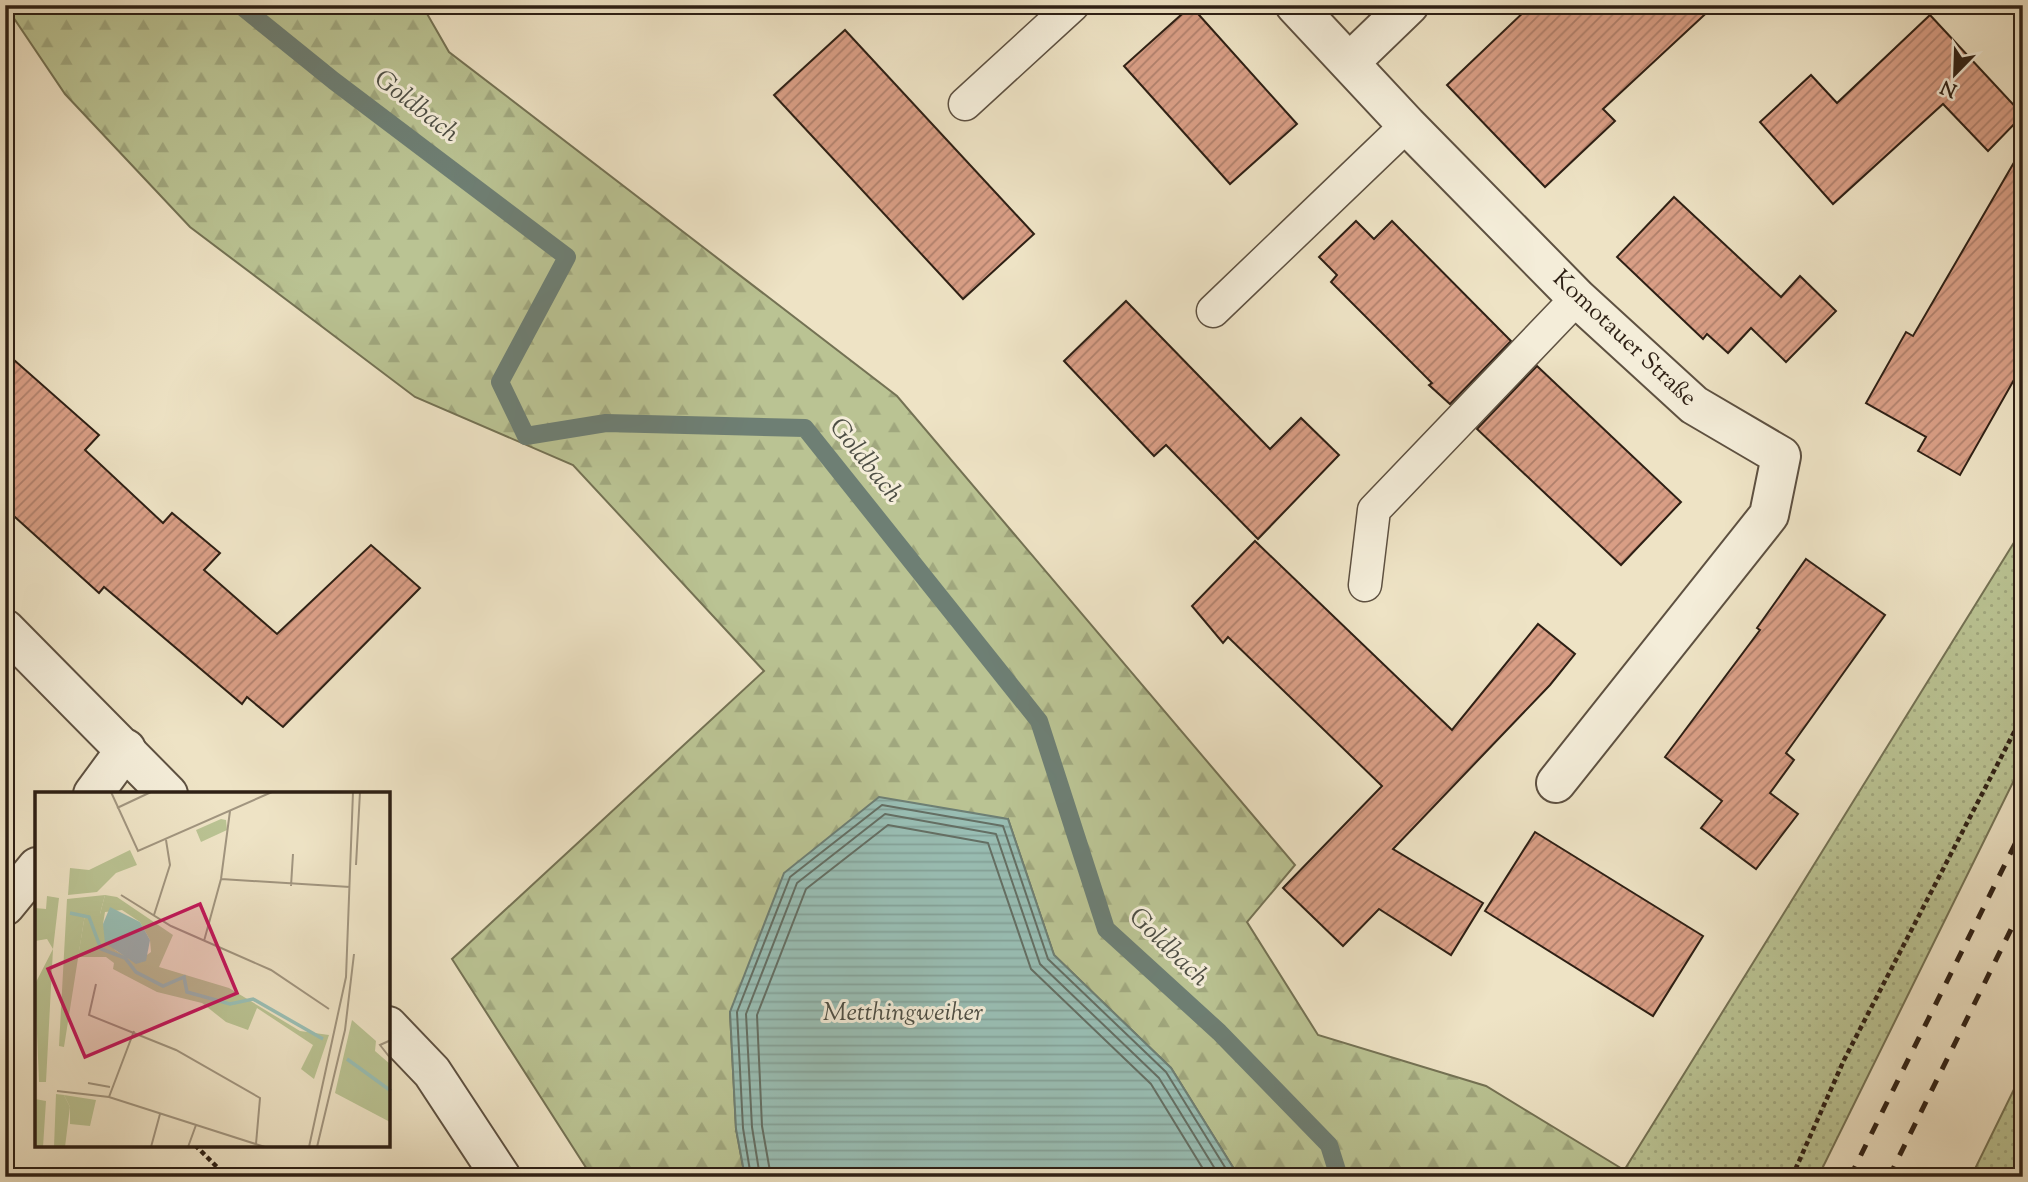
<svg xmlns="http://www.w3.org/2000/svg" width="2028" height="1182" viewBox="0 0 2028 1182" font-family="'Sorts Mill Goudy',serif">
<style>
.grass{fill:url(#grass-dots);stroke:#747254;stroke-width:2}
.forest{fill:url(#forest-firs);stroke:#747254;stroke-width:2}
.water{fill:url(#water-rules);stroke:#6e7f74;stroke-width:2}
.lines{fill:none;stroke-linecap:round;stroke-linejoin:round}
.shore{stroke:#646f64;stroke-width:2}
.stream{stroke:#6e7f74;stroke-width:18}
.building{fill:url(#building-hatch);stroke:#2e2015;stroke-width:2}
.lane-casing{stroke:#5e5141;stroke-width:35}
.street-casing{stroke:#5e5141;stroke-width:42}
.path{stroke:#2e2015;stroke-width:4.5;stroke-dasharray:5 3.5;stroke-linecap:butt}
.lane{stroke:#f4edd9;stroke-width:32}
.street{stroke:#f4edd9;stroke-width:38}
.rail{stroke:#2e2015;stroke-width:5;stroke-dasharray:12 12;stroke-linecap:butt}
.labels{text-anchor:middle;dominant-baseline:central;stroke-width:6;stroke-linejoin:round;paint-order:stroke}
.street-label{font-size:24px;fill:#2e2015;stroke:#f4edd9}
.water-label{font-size:26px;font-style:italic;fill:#4e4f45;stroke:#f4edd9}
.inset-river{fill:none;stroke:#99beb4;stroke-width:3.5}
.inset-road{fill:none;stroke:#a1957f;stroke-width:2}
.view{fill:#c2185b;fill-opacity:0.15;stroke:#c2185b;stroke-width:3.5}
.inset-edge{fill:none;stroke:#2e2015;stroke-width:3.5}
</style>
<defs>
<pattern id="grass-dots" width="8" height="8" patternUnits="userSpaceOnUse" patternTransform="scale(1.75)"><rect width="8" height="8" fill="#bac393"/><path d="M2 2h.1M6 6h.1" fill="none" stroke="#a0a77e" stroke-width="1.8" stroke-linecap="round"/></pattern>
<pattern id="forest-firs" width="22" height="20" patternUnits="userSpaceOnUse" patternTransform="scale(1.75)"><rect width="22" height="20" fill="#bac393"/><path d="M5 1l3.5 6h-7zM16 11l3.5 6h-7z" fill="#a0a77e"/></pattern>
<pattern id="water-rules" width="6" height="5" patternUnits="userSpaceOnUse" patternTransform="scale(1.75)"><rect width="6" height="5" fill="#99beb4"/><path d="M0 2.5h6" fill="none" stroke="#84a39a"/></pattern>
<pattern id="building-hatch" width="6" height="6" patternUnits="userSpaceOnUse" patternTransform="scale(1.75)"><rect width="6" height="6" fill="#d99e85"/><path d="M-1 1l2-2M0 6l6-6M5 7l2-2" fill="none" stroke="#b0806c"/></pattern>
</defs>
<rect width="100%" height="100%" fill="#eee3c5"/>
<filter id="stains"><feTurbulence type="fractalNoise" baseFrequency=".00286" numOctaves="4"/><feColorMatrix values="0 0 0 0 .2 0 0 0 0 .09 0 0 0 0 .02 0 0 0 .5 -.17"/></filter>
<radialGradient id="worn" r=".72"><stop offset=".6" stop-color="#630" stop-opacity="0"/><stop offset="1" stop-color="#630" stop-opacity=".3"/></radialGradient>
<g class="grass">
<path d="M2023 528V762L1818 1177H1620Z"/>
<path d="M2023 1071V1177H1971Z"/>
</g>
<path class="forest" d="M5 5H422L449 52 897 396 1295 865 1247 922 1318 1035 1486 1086 1624 1170 1620 1177H1239L1171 1068 1054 955 1008 819 730 1012 736 1129 745 1177H592L452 959 764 671 573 465 415 397 190 227 65 94Z"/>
<path class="water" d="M879 797 1008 819 1054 955 1171 1068 1239 1177H745L736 1129 730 1012 784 873Z"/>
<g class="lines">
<g class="shore">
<path d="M751 1177 743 1128 737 1012 790 877 882 805 1003 826 1048 959 1166 1072 1231 1177"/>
<path d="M760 1177 752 1127 746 1014 797 883 885 814 996 834 1040 964 1159 1078 1220 1177"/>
<path d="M771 1177 762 1126 757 1015 806 889 888 825 988 843 1031 969 1151 1084 1208 1177"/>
</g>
<path class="stream" d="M240 5 334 81 567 257 500 382 526 436 606 423 805 428 1039 721 1106 929 1219 1032 1329 1145 1339 1177"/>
</g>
<g class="building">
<path d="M1531 5H1715L1603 109 1615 121 1545 187 1447 85Z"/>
<path d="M1191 6 1297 124 1230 184 1124 66Z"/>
<path d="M1930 15 2023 115 1988 151 1943 104 1833 204 1760 122 1811 75 1837 103Z"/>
<path d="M845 30 1034 234 963 299 774 95Z"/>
<path d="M2023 147V364L1960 475 1918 451 1926 437 1866 403 1906 332 1913 336Z"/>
<path d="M1674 197 1781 297 1800 276 1836 311 1786 362 1751 328 1728 353 1707 334 1703 339 1617 257Z"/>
<path d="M1356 221 1374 239 1392 221 1511 341 1450 404 1429 385 1432 383 1331 282 1337 275 1319 257Z"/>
<path d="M1126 301 1270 449 1301 418 1339 455 1258 539 1166 445 1154 456 1064 361Z"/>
<path d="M5 352 99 435 85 450 163 523 172 513 220 553 204 570 277 634 371 545 420 588 283 727 247 697 242 704 104 587 99 593 5 508Z"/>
<path d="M1537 366 1681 502 1621 565 1477 429Z"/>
<path d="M1255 541 1452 730 1538 624 1575 654 1550 685 1393 849 1483 903 1451 955 1379 909 1343 946 1283 888 1382 786 1228 637 1223 643 1192 606Z"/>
<path d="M1806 559 1885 615 1786 753 1794 760 1770 793 1798 814 1756 869 1701 828 1722 801 1665 757 1760 630 1757 628Z"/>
<path d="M1535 832 1703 936 1653 1016 1485 911Z"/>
</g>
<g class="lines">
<g class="lane-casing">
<g id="lane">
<path d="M965 104 1073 5"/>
<path d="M1213 311 1407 125"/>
<path d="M1365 585 1374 510 1577 298"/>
</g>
</g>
<g class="street-casing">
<g id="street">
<path d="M1295 5 1407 125 1577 298 1694 405 1781 456 1769 515 1556 783"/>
<path d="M1350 62 1409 5"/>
<path d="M5 629 168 794"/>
<path d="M93 794 126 749"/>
<path d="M5 906 37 867"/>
<path d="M388 1026 432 1072 501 1177"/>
</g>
</g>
<g class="path">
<path d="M195 1145 227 1177"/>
<path d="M1792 1177 1844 1060 2023 715"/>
</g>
<use href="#lane" class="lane"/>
<use href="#street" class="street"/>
<g class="rail">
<path d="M1850 1177 2023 828"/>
<path d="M1889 1177 2023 905"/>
</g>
</g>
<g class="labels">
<g class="street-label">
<text transform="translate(1624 339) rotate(43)">Komotauer Straße</text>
</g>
<g class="water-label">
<text transform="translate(416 107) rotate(38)">Goldbach</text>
<text transform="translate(865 461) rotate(51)">Goldbach</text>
<text transform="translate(1168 948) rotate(44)">Goldbach</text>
<text x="903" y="1013">Metthingweiher</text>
</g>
</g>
<g transform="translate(35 792)">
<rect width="355" height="355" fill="#eee3c5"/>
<path d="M186 27 191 28 192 38 166 50 161 38ZM95 58 102 73 81 81 62 100 33 103 35 76 54 78ZM70 103 65 122H50L29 255 24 254 32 107ZM18 157 11 290H4L0 192ZM21 302 29 303 35 315 30 355H19ZM0 307 11 309 8 355H0Z" fill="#bac393"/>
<path d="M70 103 82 105 138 143 124 175 194 196 265 239 294 243 279 287 266 277 278 253 222 216 213 238 191 230 167 211 122 200 78 177 79 171 71 165H43L50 122H65ZM87 118 105 130 115 148 116 160 101 171 80 158 68 132 70 120ZM12 104 24 106 18 157 12 147 0 149V116L11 117ZM29 303 61 308 55 334 35 332V315Z" fill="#bac393" fill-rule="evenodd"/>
<path d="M317 228 341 249 340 259 355 272V330L300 301Z" fill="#bac393"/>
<path d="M75 115 105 130 115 148 111 169 101 172 70 151 68 132Z" fill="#99beb4"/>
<path class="inset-river" d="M35 121 54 125 66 157 90 166 101 180 128 194 149 185 152 200 195 212 218 207 288 247M312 267 356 299"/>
<path class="inset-road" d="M76 0 103 59 237 0M82 16 116 0M321 73 325 0M186 87 315 95M256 94 258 62M86 103 136 134 236 178 294 217M119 123 135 73 131 48M169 149 186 87 195 19M61 192 54 223 141 258 225 306 221 352M356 248 345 253 356 267M53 291 75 295M22 299 74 305 230 355M74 305 99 239M116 355 125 322M153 355 161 333M274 355 311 185 318 0M282 355 310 238 319 162"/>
<path class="view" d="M165 112 202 201 50 265 13 177Z"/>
<rect width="355" height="355" class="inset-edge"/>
</g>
<rect width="2028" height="1182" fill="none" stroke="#eee3c5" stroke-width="28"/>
<rect x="7" y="7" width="2014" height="1168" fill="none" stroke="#2e2015" stroke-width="3.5"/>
<rect x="14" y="14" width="2000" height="1154" fill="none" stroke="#2e2015" stroke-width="2"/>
<g transform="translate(1955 74) rotate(203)" stroke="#f4edd9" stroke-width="5" paint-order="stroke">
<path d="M0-5L12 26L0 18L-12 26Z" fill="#2e2015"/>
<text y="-10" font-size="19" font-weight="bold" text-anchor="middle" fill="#2e2015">N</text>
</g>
<rect width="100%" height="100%" filter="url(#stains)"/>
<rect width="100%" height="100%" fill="url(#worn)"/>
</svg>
